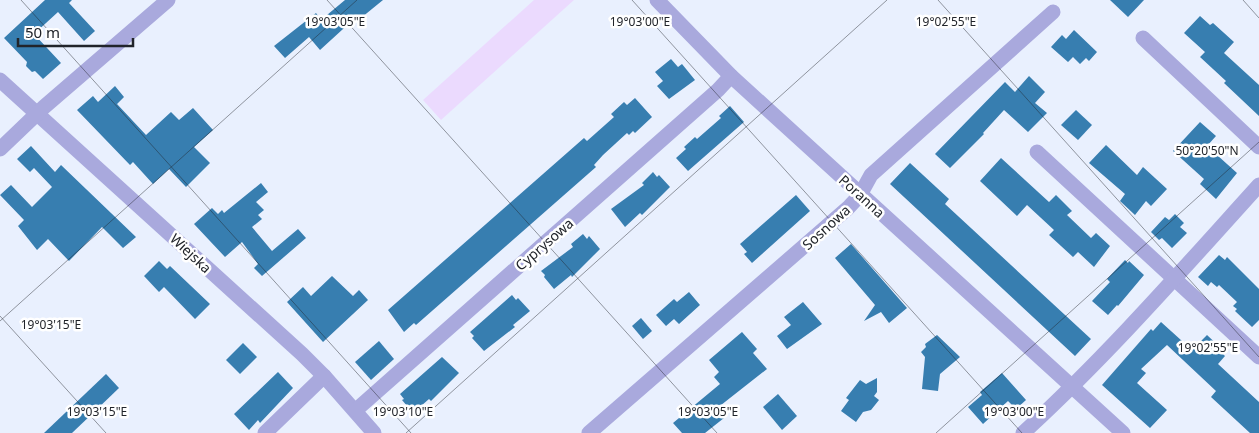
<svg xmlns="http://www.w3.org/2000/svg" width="1259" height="433" viewBox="0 0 1259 433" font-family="'Noto Sans',sans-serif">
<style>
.green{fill:#ebdafe}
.building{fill:#377eb0}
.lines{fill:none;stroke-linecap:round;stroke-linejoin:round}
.minor{stroke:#a9a9dd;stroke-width:15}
.ticks{fill:none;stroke:#21242a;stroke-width:1;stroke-opacity:0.45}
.labels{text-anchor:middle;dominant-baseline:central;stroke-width:5;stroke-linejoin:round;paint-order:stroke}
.street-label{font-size:14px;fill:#21242a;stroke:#fff}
.ticks-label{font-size:12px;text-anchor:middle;fill:#21242a;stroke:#fff;stroke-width:5;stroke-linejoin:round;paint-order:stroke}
</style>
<rect width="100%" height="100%" fill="#e9f0fe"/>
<path class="green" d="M534 0H574L441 120 423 100Z"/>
<g class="building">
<path d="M45 0H72L69 3 95 31 84 41 58 12 34 34 61 63 43 79 35 71 32 72 26 66 27 62 4 38Z"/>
<path d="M345 0H383L356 22 354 19 320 50 309 37 285 58 274 46 316 13 321 20Z"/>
<path d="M1110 0H1144L1128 17Z"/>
<path d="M1200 16 1210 25 1213 23 1234 42 1224 53 1259 85V116L1224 83 1226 81 1200 57 1205 52 1184 33Z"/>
<path d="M1074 30 1097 52 1089 61 1086 58 1080 64 1073 57 1068 62 1051 47 1062 35 1066 39Z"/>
<path d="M671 59 678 67 682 64 695 80 669 99 657 86 663 81 655 72Z"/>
<path d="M1029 76 1045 92 1035 103 1047 113 1028 132 1004 110 983 133 984 134 950 168 935 154 1005 82 1015 92Z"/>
<path d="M115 86 124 97 117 104 146 135 171 112 179 120 193 108 213 130 194 147 210 163 186 187 169 169 153 184 133 162 130 165 77 110 93 96 98 102Z"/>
<path d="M635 98 652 117 635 133 633 131 629 135 627 133 603 155 594 165 596 167 416 325 414 323 404 332 388 310 584 138 587 141 614 117 611 114 624 102 627 105Z"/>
<path d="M730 106 744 122 688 171 676 158 686 149 684 147 695 137 697 139 721 118 719 116Z"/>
<path d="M1076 110 1092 125 1078 140 1061 125Z"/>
<path d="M1200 122 1216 136 1207 146 1237 173 1216 199 1200 184 1204 179 1173 151Z"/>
<path d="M1106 145 1137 175 1143 167 1167 189 1151 206 1146 201 1135 215 1120 201 1125 194 1089 163Z"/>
<path d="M31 146 55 172 61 165 136 237 123 248 102 227 69 261 48 239 37 250 18 226 24 220 0 195 11 185 32 207 52 187 34 168 30 172 17 159Z"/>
<path d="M1001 158 1049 202 1056 195 1072 211 1067 215 1091 238 1096 233 1110 246 1094 267 1078 252 1073 257 1049 235 1054 230 1027 205 1017 216 980 181Z"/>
<path d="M910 163 949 199 945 204 1091 339 1075 356 890 184Z"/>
<path d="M653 172 657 177 659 175 670 187 642 215 640 213 625 227 611 209 644 185 642 183Z"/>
<path d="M261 183 268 192 256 202 264 210 258 215 262 219 252 227 272 251 298 229 306 238 262 276 254 268 258 264 242 242 225 257 194 224 212 208 218 214 222 210 224 213Z"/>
<path d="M796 195 810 211 752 263 744 254 747 252 740 244Z"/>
<path d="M1175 214 1184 223 1180 227 1187 233 1172 248 1162 238 1159 240 1151 232 1165 217 1169 220Z"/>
<path d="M583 234 587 239 589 236 600 249 572 277 571 275 554 289 544 277 545 275 541 271 573 247 571 244Z"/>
<path d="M851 244 907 308 889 323 881 312 864 321 875 305 835 258Z"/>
<path d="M1219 255 1225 260 1227 257 1259 289V320L1252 327 1235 311 1237 309 1233 306 1237 302 1219 285 1217 287 1211 282 1208 286 1198 277Z"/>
<path d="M1125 260 1128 263 1129 261 1144 275 1118 306 1117 305 1108 315 1092 301 1110 282 1107 279Z"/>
<path d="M159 261 167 269 170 266 210 304 195 319 164 287 159 292 144 276Z"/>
<path d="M332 276 353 296 359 290 368 300 323 342 287 302 303 287 311 296Z"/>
<path d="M689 292 700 305 679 324 674 319 666 326 656 315 674 299 677 302Z"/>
<path d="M512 295 516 300 518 298 530 311 513 325 515 327 484 351 472 338 474 336 470 332Z"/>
<path d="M803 302 822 324 787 349 777 336 791 325 784 317Z"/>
<path d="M641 318 652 331 643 339 632 326Z"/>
<path d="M1161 322 1192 350 1207 335 1224 351 1222 353 1225 356 1218 364 1259 402V433H1250L1211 397 1216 391 1167 345 1141 369 1146 373 1137 383 1167 410 1150 428 1102 385 1151 329 1153 331Z"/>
<path d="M742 332 757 349 753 353 767 369 716 409 724 418 705 433H682L673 423 720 384 714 377 719 372 709 360Z"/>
<path d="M937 335 960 357 940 374 938 391 922 389 925 357 921 352 926 347 925 344Z"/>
<path d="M379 341 394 359 371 380 355 362Z"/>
<path d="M243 343 257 357 240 374 226 360Z"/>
<path d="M442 357 459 373 431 401 429 399 413 413 402 400 404 399 400 394Z"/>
<path d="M278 372 293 388 260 423 258 420 249 430 234 414Z"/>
<path d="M1002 373 1026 400 1016 409 1008 401 983 424 968 407 982 395 980 392Z"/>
<path d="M106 374 119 388 93 413 72 433H44Z"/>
<path d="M877 378V392L874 396 879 400 871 410 863 412 856 422 841 411 849 400 846 398 860 380 866 384Z"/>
<path d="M778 394 797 416 782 430 763 407Z"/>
</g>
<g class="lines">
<g class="minor">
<path d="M657 0 731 76 1123 433"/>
<path d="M1143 38 1259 147"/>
<path d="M0 80 302 354 324 376 374 433"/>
<path d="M0 149 44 107 168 0"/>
<path d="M1037 152 1259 357"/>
<path d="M356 410 718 90 731 76"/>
<path d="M265 433 324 376"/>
<path d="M589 433 848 208 860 195 871 175 1053 12"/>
<path d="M1023 433C1107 356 1183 269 1259 185"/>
</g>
</g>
<path class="ticks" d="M21 0 411 433M327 0 717 433M632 0 1022 433M938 0 1259 357M1243 0 1259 18M0 316 106 433M0 321 357 0M406 433 887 0M936 433 1259 142"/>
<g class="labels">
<g class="street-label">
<text transform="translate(862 196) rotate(42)">Poranna</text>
<text transform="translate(826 227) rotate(-42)">Sosnowa</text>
<text transform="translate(544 244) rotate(-41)">Cyprysowa</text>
<text transform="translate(191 253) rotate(43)">Wiejska</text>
</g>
</g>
<g class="ticks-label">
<text x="335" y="26">19°03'05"E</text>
<text x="640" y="26">19°03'00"E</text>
<text x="946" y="26">19°02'55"E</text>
<text x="1207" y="155">50°20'50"N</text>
<text x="51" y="329">19°03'15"E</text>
<text x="1208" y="352">19°02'55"E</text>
<text x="97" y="416">19°03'15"E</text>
<text x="403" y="416">19°03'10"E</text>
<text x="708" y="416">19°03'05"E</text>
<text x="1014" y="416">19°03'00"E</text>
</g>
<path d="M18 38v8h115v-8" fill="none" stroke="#21242a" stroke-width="2.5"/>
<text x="25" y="38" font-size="15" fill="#21242a" stroke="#ffffff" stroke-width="4" paint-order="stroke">50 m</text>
</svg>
